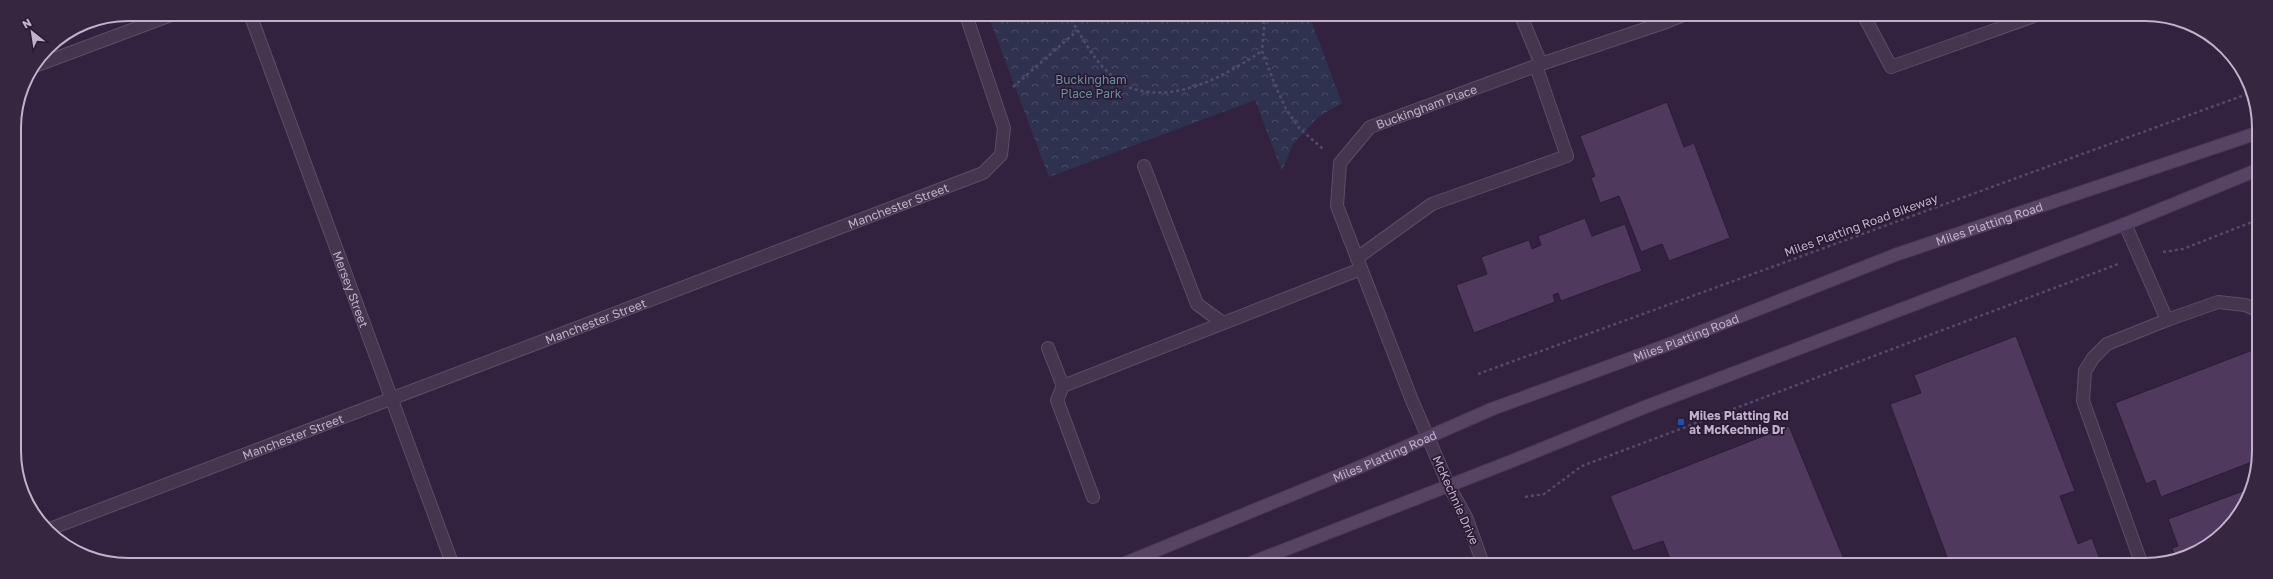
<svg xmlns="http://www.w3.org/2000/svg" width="2273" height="579" viewBox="0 0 2273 579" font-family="'Golos Text',sans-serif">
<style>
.forest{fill:url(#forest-crowns)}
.building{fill:#4f3a5e;stroke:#2c1c36}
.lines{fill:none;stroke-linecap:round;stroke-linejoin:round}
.service-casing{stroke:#5d4d67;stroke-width:14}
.minor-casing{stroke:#5d4d67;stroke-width:14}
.secondary-casing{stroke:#4b3b55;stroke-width:14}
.path{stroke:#504c69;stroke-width:2.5;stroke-dasharray:3 3;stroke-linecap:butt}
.service{stroke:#45354f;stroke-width:12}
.minor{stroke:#45354f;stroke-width:12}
.secondary{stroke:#574363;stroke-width:12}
.transit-dot{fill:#1a4fb4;stroke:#2a1a34;stroke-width:1.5}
.labels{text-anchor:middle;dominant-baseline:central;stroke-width:3.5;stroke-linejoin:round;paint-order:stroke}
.park-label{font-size:12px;fill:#65919e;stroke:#2a1a34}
.street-label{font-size:12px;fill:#c1b1cb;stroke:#2a1a34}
.poi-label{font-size:12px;font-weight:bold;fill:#c1b1cb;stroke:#2a1a34;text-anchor:start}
.rim{fill:none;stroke:#c1b1cb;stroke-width:2}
</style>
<defs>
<pattern id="forest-crowns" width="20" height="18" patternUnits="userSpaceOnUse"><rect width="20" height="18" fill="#2f324e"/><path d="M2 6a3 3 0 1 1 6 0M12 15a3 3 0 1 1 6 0" fill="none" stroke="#4b4d66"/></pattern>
</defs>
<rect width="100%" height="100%" fill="#332140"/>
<path class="forest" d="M988 15H1309L1342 103 1318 117 1293 144 1282 171 1255 100 1049 177Z"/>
<g class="building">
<path d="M1667 102 1684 147 1694 143 1730 238 1669 261 1662 244 1641 252 1619 196 1600 203 1591 178 1595 176 1580 136Z"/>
<path d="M1585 218 1592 236 1625 224 1642 271 1561 301 1558 293 1553 295 1555 302 1474 333 1456 285 1487 274 1481 257 1529 240 1532 249 1541 245 1538 236Z"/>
<path d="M2016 336 2075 491 2060 496 2078 544 2092 538 2102 565H1950L1890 404 1921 393 1914 375Z"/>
<path d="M2255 349 2257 460 2161 497 2155 480 2146 484 2115 403Z"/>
<path d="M1789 426 1846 564H1672L1663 541 1633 551 1610 496Z"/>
<path d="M2251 488 2244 508 2220 537 2188 556 2176 559 2172 548 2178 546 2168 519Z"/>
</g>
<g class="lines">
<g class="service-casing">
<g id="service">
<path d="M1521 16 1541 64"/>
<path d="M1864 16 1891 67 2034 16"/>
<path d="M1666 22 1681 16"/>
<path d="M1144 166 1197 304 1223 323"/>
<path d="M2125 224 2167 320"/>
<path d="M1357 258 1432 204 1567 156 1536 66"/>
<path d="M1048 348 1063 386"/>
<path d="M1093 497 1057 400 1063 386 1361 269"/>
<path d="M2142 565 2083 401 2085 371 2093 358 2107 344 2167 320 2218 302 2245 305 2257 310"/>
</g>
</g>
<g class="minor-casing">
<g id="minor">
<path id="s1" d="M250 14 452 563"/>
<path d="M35 66 174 14"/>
<path id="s2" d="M47 530 983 173 1001 155 1004 128 966 15"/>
<path id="s3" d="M1483 564 1467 519 1449 486 1411 398 1337 206 1340 163 1370 127 1541 64 1666 22"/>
</g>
</g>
<g class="secondary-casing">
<g id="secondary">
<path id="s4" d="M1123 564 1362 466 1492 409 1670 344 1895 255 2257 133"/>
<path d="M1248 564 1512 461 1645 407 2125 224 2257 170"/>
</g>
</g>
<g class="path">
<path d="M1068 15C1078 30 1093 59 1106 70 1112 76 1121 84 1128 87 1174 105 1225 76 1262 51"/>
<path d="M1265 15 1262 51 1275 85 1286 109 1299 128 1323 149"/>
<path d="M1013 87 1078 30"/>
<path d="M2163 252 2183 249 2257 220"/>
<path d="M1478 374 2250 93"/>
<path d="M1525 497 1544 494 1582 466 2118 264"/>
</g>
<use href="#service" class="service"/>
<use href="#minor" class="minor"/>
<use href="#secondary" class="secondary"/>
</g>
<rect class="transit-dot" x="1677" y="418" width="8" height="8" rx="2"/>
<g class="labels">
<g class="park-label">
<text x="1091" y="79">Buckingham<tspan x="1091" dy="14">Place Park</tspan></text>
</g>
<g class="street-label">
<text stroke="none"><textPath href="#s3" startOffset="537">Buckingham Place</textPath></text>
<text stroke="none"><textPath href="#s2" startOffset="911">Manchester Street</textPath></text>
<text stroke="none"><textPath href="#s4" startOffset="931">Miles Platting Road</textPath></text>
<text transform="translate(1861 225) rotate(-20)">Miles Platting Road Bikeway</text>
<text stroke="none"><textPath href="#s1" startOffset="293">Mersey Street</textPath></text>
<text stroke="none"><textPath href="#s2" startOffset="587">Manchester Street</textPath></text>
<text stroke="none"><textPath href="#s4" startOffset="607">Miles Platting Road</textPath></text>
<text stroke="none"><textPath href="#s2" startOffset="263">Manchester Street</textPath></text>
<text stroke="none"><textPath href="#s4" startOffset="283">Miles Platting Road</textPath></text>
<text transform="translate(1456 500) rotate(66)">McKechnie Drive</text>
</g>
<g class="poi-label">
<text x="1689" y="415">Miles Platting Rd<tspan x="1689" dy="14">at McKechnie Dr</tspan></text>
</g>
</g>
<path d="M0 0H2273V579H0ZM128 21H2145A107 107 0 0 1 2252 128V451A107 107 0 0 1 2145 558H128A107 107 0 0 1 21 451V128A107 107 0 0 1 128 21Z" fill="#362640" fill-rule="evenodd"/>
<path class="rim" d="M128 21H2145A107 107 0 0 1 2252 128V451A107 107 0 0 1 2145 558H128A107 107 0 0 1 21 451V128A107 107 0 0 1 128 21Z"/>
<g transform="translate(32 32) rotate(330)" stroke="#2a1a34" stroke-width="3" paint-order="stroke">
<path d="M0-3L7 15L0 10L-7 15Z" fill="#c1b1cb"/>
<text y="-6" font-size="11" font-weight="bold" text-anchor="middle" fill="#c1b1cb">N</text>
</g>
</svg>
